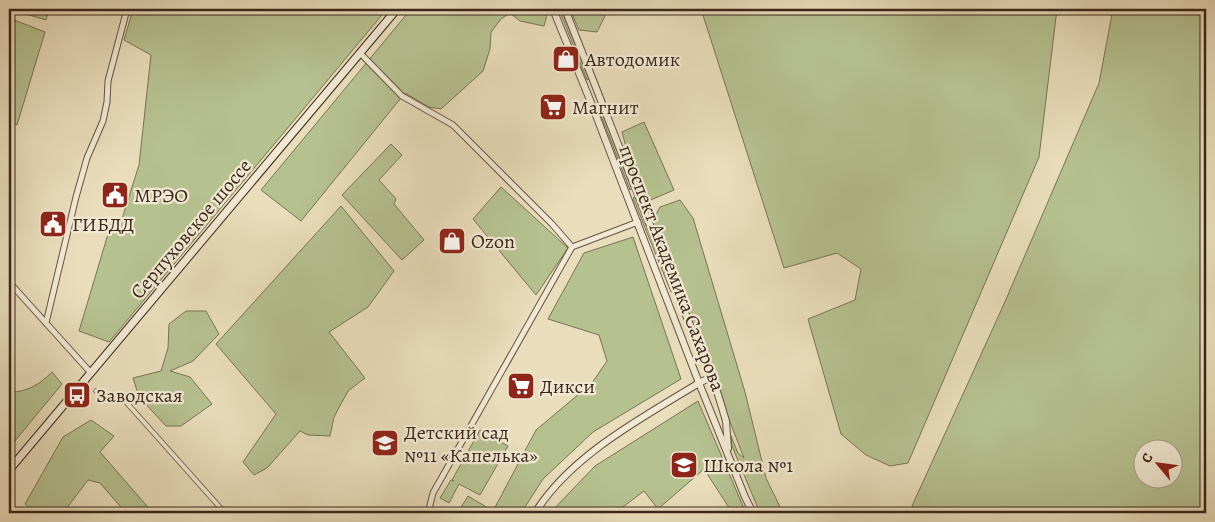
<svg xmlns="http://www.w3.org/2000/svg" width="1215" height="522" viewBox="0 0 1215 522" font-family="Alegreya,serif">
<style>
.green{fill:#b6c190;stroke:#797456;fill-rule:evenodd}
.lines{fill:none;stroke-linecap:round;stroke-linejoin:round}
.pedestrian-casing{stroke:#675443;stroke-width:5.5}
.minor-casing{stroke:#675443;stroke-width:7}
.tertiary-casing{stroke:#675443;stroke-width:8}
.secondary-casing{stroke:#3c271b;stroke-width:9}
.pedestrian{stroke:#f1e9d3;stroke-width:4}
.minor{stroke:#f1e9d3;stroke-width:5}
.tertiary{stroke:#f1e9d3;stroke-width:6}
.secondary{stroke:#f1e9d3;stroke-width:7}
.labels{text-anchor:middle;dominant-baseline:central;stroke-width:4.5;stroke-linejoin:round;paint-order:stroke}
.poi-label{font-size:20px;fill:#3c271b;stroke:#f1e9d3;text-anchor:start}
.street-label{font-size:20px;fill:#3c271b;stroke:#f1e9d3}
</style>
<rect width="100%" height="100%" fill="#e9ddbb"/>
<filter id="stains"><feTurbulence type="fractalNoise" baseFrequency=".004" numOctaves="4"/><feColorMatrix values="0 0 0 0 .2 0 0 0 0 .09 0 0 0 0 .02 0 0 0 .5 -.17"/></filter>
<radialGradient id="worn" r=".72"><stop offset=".6" stop-color="#630" stop-opacity="0"/><stop offset="1" stop-color="#630" stop-opacity=".3"/></radialGradient>
<g class="green">
<path d="M9 9H49L46 20Z"/>
<path d="M133 9H387L109 342 79 331 111 224 121 222 139 165 151 55 124 40Z"/>
<path d="M411 9H544L547 15 544 26 520 21 510 13 501 19 491 32 490 49 483 71 441 109 429 107 405 93 301 221 261 190Z"/>
<path d="M559 9H562L590 79 587 80Z"/>
<path d="M570 9H608V10L597 32 579 30Z"/>
<path d="M701 9H1057L1039 157 908 463 890 466 866 455 841 434 808 319 855 300 861 269 837 253 784 268Z"/>
<path d="M1113 9H1206V513H920L912 506 1004 304 1099 83ZM1142 450H1172V480H1142Z"/>
<path d="M9 18 45 32 17 125 9 121Z"/>
<path d="M600 107 632 189 630 190 598 108Z"/>
<path d="M644 122 674 190 641 204 622 132Z"/>
<path d="M391 144 402 155 379 180 396 199 394 204 424 240 402 260 342 195Z"/>
<path d="M501 187 568 248 536 295 473 219Z"/>
<path d="M636 197 673 291 671 292 633 198Z"/>
<path d="M680 200 693 218 745 392 766 478 783 513H760L732 446 731 436 738 453 744 458 652 222 660 207Z"/>
<path d="M341 206 394 271 368 307 329 332 365 378 348 391 334 417 330 436 308 435 300 431 267 468 254 475 243 462 276 414 216 344Z"/>
<path d="M633 237 681 379 593 432 543 479 521 513H492L536 430 592 383 607 361 599 335 548 319 584 253Z"/>
<path d="M186 311H206L219 334 193 361 170 371 190 377 212 404 181 426H166L139 397 133 378 161 371 168 348 169 324Z"/>
<path d="M52 372 62 384 9 448V390L10 392C28 392 40 384 52 372Z"/>
<path d="M698 401 746 513H730L728 506 704 469 658 509 644 491 615 513H550L595 466Z"/>
<path d="M91 420 114 436 100 452 153 513H126L100 483 88 480 63 513H36L25 504 63 437Z"/>
<path d="M480 430 508 446 480 495 459 484 449 503 440 498 451 480 454 481 452 480Z"/>
<path d="M468 496 488 508 485 513H466L460 509Z"/>
</g>
<g class="lines">
<g class="pedestrian-casing">
<path id="pedestrian" d="M96 391 126 402 225 513"/>
</g>
<g class="minor-casing">
<g id="minor">
<path d="M360 53 402 96 453 125 552 224 572 247"/>
<path d="M9 282 91 373"/>
<path d="M46 323 76 197 87 158 103 121 107 102 108 81 127 9"/>
<path d="M428 513 433 493 572 247 638 222"/>
</g>
</g>
<g class="tertiary-casing">
<g id="tertiary">
<path d="M553 9 592 105 699 383 745 497 753 513"/>
<path d="M565 9C615 135 663 262 716 388L726 421 728 448"/>
<path d="M535 513C571 455 642 418 699 383L711 377"/>
</g>
</g>
<g class="secondary-casing">
<path id="secondary" d="M9 470 397 9"/>
</g>
<use href="#pedestrian" class="pedestrian"/>
<use href="#minor" class="minor"/>
<use href="#tertiary" class="tertiary"/>
<use href="#secondary" class="secondary"/>
</g>
<defs>
<g id="shop-square" transform="scale(1.4375)"><rect x="-9" y="-9" width="18" height="18" rx="4" fill="#8f2418" stroke="#f1e9d3"/><path d="M-5-2.5h2.3a2.7 3.5 0 0 1 5.4 0H5L5.5 6h-11ZM-1.5-2.5h3a1.5 2.3 0 0 0-3 0Z" fill="#fff"/></g>
<g id="supermarket-square" transform="scale(1.4375)"><rect x="-9" y="-9" width="18" height="18" rx="4" fill="#8f2418" stroke="#f1e9d3"/><path d="M-6-5.5h2.5l.6 2H6L4.5 2H-2.5L-4.4-4H-6ZM-1.5 3.2a1.3 1.3 0 1 0 .1 0ZM3 3.2a1.3 1.3 0 1 0 .1 0Z" fill="#fff"/></g>
<g id="civic-square" transform="scale(1.4375)"><rect x="-9" y="-9" width="18" height="18" rx="4" fill="#8f2418" stroke="#f1e9d3"/><path d="M-.6-6.5H3V-4.5H.6V-3L4-1V1h2V6H-6V1h2V-1L-.6-3ZM-1.2 2.5V6h2.4V2.5Z" fill="#fff"/></g>
<g id="bus-square" transform="scale(1.4375)"><rect x="-9" y="-9" width="18" height="18" rx="4" fill="#8f2418" stroke="#f1e9d3"/><path d="M-5-6H5V4H4V6H2V4H-2V6H-4V4H-5ZM-3.5-4V0h7V-4ZM-3.5 1.2v1.5H-2V1.2ZM2 1.2v1.5H3.5V1.2Z" fill="#fff"/></g>
<g id="school-square" transform="scale(1.4375)"><rect x="-9" y="-9" width="18" height="18" rx="4" fill="#8f2418" stroke="#f1e9d3"/><path d="M0-5L7-2L0 1L-7-2ZM-4 1L0 2.5L4 1V4Q0 6-4 4Z" fill="#fff"/></g>
</defs>
<g fill-rule="evenodd">
<use href="#shop-square" x="566" y="59"/>
<use href="#supermarket-square" x="553" y="107"/>
<use href="#civic-square" x="115" y="195"/>
<use href="#civic-square" x="53" y="224"/>
<use href="#shop-square" x="452" y="241"/>
<use href="#supermarket-square" x="521" y="386"/>
<use href="#bus-square" x="77" y="395"/>
<use href="#school-square" x="385" y="443"/>
<use href="#school-square" x="684" y="465"/>
</g>
<g class="labels">
<g class="poi-label">
<text x="585" y="59">Автодомик</text>
<text x="572" y="107">Магнит</text>
<text x="134" y="195">МРЭО</text>
<text x="72" y="224">ГИБДД</text>
<text x="471" y="241">Ozon</text>
<text x="540" y="386">Дикси</text>
<text x="96" y="395">Заводская</text>
<text x="404" y="432">Детский сад<tspan x="404" dy="23">№11 «Капелька»</tspan></text>
<text x="703" y="465">Школа №1</text>
</g>
<g class="street-label">
<text transform="translate(191 229) rotate(-50)">Серпуховское шоссе</text>
<text transform="translate(672 268) rotate(69)">проспект Академика Сахарова</text>
</g>
</g>
<rect width="1215" height="522" fill="none" stroke="#e9ddbb" stroke-width="30"/>
<rect x="10" y="10" width="1195" height="502" fill="none" stroke="#3c271b" stroke-width="2.5"/>
<rect x="15" y="15" width="1185" height="492" fill="none" stroke="#3c271b"/>
<g transform="translate(1158 464) rotate(299)"><circle r="24" fill="#f1e9d3" stroke="#a99b89"/>
<path d="M0-4L9 19L0 12L-9 19Z" fill="#8f2418"/>
<text y="-8" font-size="14" font-weight="bold" text-anchor="middle" fill="#3c271b">С</text>
</g>
<rect width="100%" height="100%" filter="url(#stains)"/>
<rect width="100%" height="100%" fill="url(#worn)"/>
</svg>
